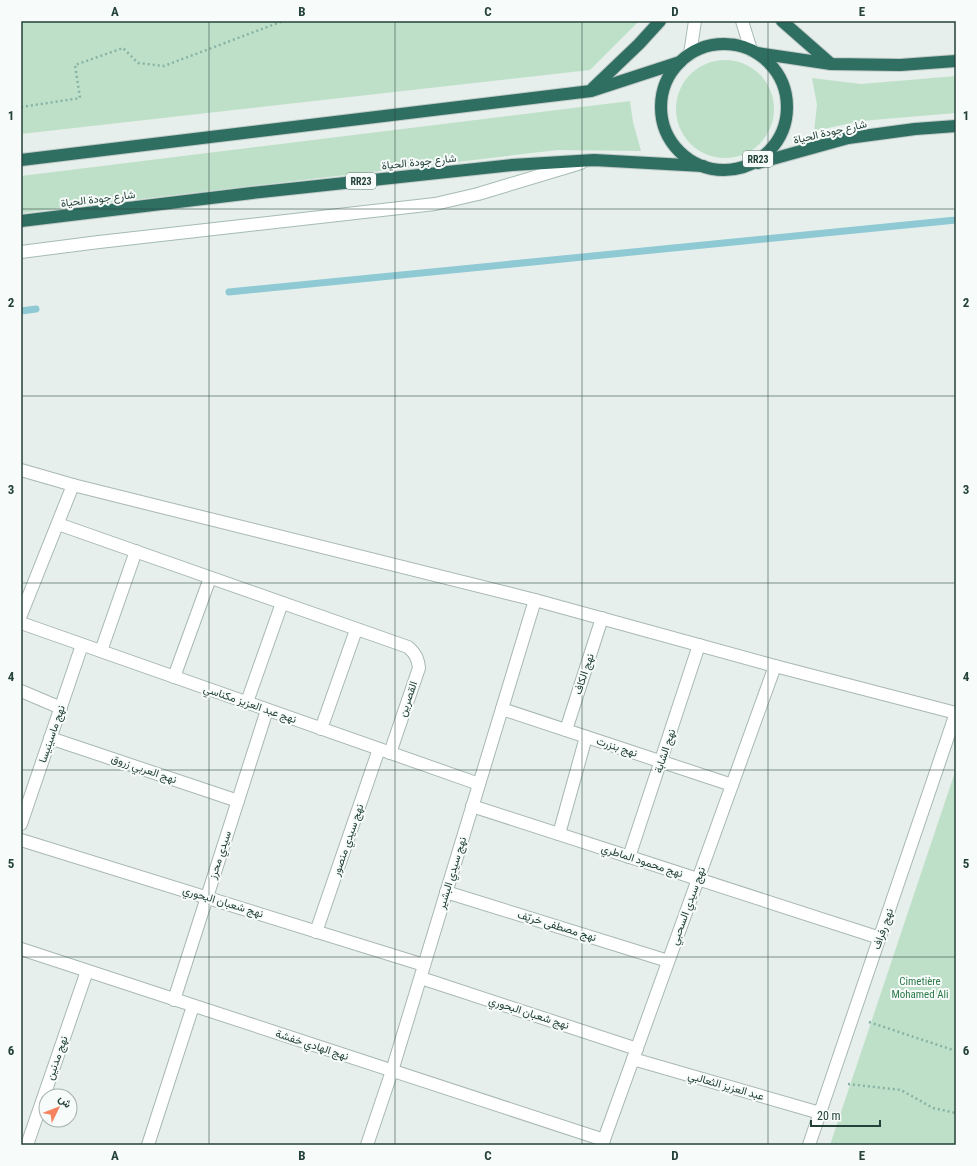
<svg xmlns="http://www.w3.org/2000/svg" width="977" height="1166" viewBox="0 0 977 1166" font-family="'Roboto Condensed',Vazirmatn,sans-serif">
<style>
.green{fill:#bfe0c8}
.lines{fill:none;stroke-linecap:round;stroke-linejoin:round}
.stream{stroke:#8ec9d4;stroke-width:7}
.street-casing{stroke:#a8b8b2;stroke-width:14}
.secondary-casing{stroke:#a4bbb3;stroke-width:14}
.highway-casing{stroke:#c2cac8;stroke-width:14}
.path{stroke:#86b3a5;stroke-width:2.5;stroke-dasharray:2 3;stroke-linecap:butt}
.street{stroke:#fff;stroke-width:12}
.secondary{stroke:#fff;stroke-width:12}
.highway{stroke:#2f6f62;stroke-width:12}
.grid{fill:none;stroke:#24423a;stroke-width:1;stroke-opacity:0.55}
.labels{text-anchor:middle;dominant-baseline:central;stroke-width:4;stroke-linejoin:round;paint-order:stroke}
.shield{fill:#f7fbf9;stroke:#637a73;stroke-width:1}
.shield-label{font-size:10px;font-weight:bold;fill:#24423a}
.street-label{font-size:11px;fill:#24423a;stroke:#f7fbf9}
.park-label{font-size:11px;fill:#2d7a4b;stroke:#f7fbf9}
.neatline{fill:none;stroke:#24423a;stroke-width:1.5}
.grid-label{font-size:13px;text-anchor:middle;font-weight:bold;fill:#24423a}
</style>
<rect width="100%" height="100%" fill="#e6efeb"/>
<g class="green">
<path d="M27 21H639L590 70 21 134V23Z"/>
<circle cx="725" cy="109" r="49"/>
<path d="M956 76V113L861 121 814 131 817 105 812 78 861 84Z"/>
<path d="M630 101 633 122 641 151 558 150 21 213V176Z"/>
<path d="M956 769V1145H830Z"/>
</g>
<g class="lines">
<g class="stream">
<path d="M229 292 956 220"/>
<path d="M21 311 36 309"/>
</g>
<g class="street-casing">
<g id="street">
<path d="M21 470 73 485 535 600 775 666 956 713 809 1145"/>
<path d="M58 524 408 647C416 654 418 659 419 668L390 753"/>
<path d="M21 615 73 485"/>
<path d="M21 623 479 784"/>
<path d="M101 651 136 551"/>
<path d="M174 677 210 578"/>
<path d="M21 691 61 708"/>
<path d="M247 702 282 603"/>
<path d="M502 709 732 785"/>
<path d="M321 729 356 630"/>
<path d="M566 730 602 618"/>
<path d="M50 738 238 801"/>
<path d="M472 806 880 938"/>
<path d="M21 824 82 645"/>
<path d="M559 834 586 737"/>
<path d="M21 840 424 965"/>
<path d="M629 857 699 645"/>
<path d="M446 892 668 961"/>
<path d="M316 932 379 749"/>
<path d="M21 949 604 1140"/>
<path d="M421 978 637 1049"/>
<path d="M174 1000 267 710"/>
<path d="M633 1059 820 1113"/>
<path d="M27 1145 87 971"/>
<path d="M148 1145 193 1006"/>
<path d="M367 1145 392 1071 535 600"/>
<path d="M602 1145 775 666"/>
</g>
</g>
<g class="secondary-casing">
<g id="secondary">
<path d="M742 21 751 50"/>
<path d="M690 54 695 21"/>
<path d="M21 252 99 242 435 204 478 194 581 163"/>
</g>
</g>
<g class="highway-casing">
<g id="highway">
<path d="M782 21 831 64"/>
<circle cx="724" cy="107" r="63"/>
<path d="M757 53 831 64 900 65 956 61"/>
<path d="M593 88 639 44 660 21"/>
<path d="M21 160 591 91 680 62"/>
<path d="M758 163 848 138 915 129 956 126"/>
<path d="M21 221 252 193 512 165 594 160 703 166"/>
</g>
</g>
<g class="path">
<path d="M21 107 80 98 75 65 123 48 138 63 164 66 283 21"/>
<path d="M869 1022 956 1051"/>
<path d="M848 1084 901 1090 933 1108 956 1113"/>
</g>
<use href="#street" class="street"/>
<use href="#secondary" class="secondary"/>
<use href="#highway" class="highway"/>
</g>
<path class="grid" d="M209 21V1145M395 21V1145M582 21V1145M768 21V1145M21 209H956M21 396H956M21 583H956M21 770H956M21 957H956"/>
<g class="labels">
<g class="shield">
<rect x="743" y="151" width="30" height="16" rx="3"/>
<rect x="346" y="173" width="30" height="16" rx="3"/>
</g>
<g class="shield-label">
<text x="758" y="159">RR23</text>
<text x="361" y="181">RR23</text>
</g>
<g class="street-label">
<text transform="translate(830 132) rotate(-13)">شارع جودة الحياة</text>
<text transform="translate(419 162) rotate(-6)">شارع جودة الحياة</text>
<text transform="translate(98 199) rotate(-7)">شارع جودة الحياة</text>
<text transform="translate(584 674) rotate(-72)">نهج الكاف</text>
<text transform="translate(408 699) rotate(-71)">القصرين</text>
<text transform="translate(250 704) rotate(19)">نهج عبد العزيز مكناسي</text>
<text transform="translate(52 734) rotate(-71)">نهج ماسينيسا</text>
<text transform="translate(617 747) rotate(18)">نهج بنزرت</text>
<text transform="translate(665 751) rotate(-72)">نهج الشابة</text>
<text transform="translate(144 769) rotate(19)">نهج العربي زروق</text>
<text transform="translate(348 840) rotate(-71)">نهج سيدي منصور</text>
<text transform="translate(220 855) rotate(-72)">سيدي محرز</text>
<text transform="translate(642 861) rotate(18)">نهج محمود الماطري</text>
<text transform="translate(452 873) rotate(-73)">نهج سيدي البشير</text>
<text transform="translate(223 902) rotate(17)">نهج شعبان البحوري</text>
<text transform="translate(688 906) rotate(-70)">نهج سيدي السحبي</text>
<text transform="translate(557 926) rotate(17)">نهج مصطفى خريّف</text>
<text transform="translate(883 929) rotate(-71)">نهج رفراف</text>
<text transform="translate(529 1013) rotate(18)">نهج شعبان البحوري</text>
<text transform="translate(312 1045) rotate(18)">نهج الهادي خفشة</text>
<text transform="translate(57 1058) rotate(-71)">نهج مدنين</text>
<text transform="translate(726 1086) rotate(16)">عبد العزيز الثعالبي</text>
</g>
<g class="park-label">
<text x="920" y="981">Cimetière<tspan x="920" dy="13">Mohamed Ali</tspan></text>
</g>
</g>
<rect width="977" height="1166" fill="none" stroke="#f7fbf9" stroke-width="44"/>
<g transform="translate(58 1108) rotate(47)"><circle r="19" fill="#f7fbf9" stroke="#a3b1ad"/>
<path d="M0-3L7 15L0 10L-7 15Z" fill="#f4845f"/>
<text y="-6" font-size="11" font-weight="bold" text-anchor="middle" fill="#24423a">ش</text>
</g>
<path d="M811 1120v6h69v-6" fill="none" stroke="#24423a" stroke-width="2"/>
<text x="817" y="1120" font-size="12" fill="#24423a" stroke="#f7fbf9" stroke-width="3" paint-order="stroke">20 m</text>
<rect x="22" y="22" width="933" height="1122" class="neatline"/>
<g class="grid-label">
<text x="115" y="16">A</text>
<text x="302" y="16">B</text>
<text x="488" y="16">C</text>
<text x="675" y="16">D</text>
<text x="862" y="16">E</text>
<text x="11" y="120">1</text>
<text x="966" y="120">1</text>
<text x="11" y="307">2</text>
<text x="966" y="307">2</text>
<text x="11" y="494">3</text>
<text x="966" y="494">3</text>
<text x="11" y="681">4</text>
<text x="966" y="681">4</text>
<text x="11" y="868">5</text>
<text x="966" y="868">5</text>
<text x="11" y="1055">6</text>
<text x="966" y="1055">6</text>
<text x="115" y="1160">A</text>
<text x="302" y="1160">B</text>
<text x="488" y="1160">C</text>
<text x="675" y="1160">D</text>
<text x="862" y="1160">E</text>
</g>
</svg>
